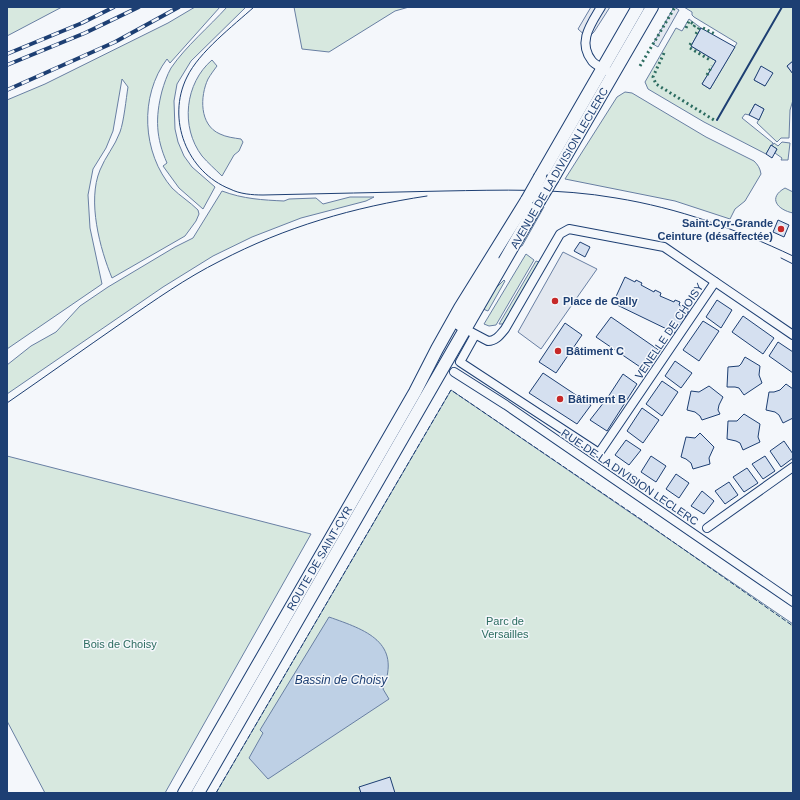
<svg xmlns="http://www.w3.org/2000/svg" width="800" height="800" viewBox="0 0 800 800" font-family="Arial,sans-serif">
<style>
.green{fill:#d7e8df;stroke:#687fa3;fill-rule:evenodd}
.parking{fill:#e3e8f0;stroke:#687fa3}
.water{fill:#bed0e5;stroke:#687fa3}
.building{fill:#d5e0f0;stroke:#1d3f73}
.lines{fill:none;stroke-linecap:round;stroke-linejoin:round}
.street-casing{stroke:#1d3f73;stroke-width:10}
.primary-casing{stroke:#1d3f73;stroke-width:14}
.street{stroke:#f4f7fb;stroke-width:8}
.primary{stroke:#f4f7fb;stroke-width:12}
.tram{stroke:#1d3f73;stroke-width:1}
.rail-casing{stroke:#1d3f73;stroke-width:4}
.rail{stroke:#f4f7fb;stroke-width:2.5;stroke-dasharray:8;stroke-linecap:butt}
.primary-bridge-casing{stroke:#1d3f73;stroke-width:14;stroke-linecap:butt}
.primary-bridge{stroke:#f4f7fb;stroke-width:12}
.hedge{stroke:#2c6c60;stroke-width:3;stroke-dasharray:2 3;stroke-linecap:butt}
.fence{stroke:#1d3f73;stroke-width:1;stroke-dasharray:5 2;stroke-linecap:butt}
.wall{stroke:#1d3f73;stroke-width:2}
.poi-dot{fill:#c62828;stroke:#f4f7fb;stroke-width:1.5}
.labels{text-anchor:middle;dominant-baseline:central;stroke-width:3;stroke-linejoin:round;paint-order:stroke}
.street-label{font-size:11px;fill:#1d3f73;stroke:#f4f7fb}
.poi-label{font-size:11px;font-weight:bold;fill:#1d3f73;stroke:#f4f7fb;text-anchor:start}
.park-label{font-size:11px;fill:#2c6c60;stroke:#f4f7fb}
.water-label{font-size:12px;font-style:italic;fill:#1d3f73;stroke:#f4f7fb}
</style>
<rect width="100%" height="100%" fill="#f4f7fb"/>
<g class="green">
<path d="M7 7H62L7 36Z"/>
<path d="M195 7H220L170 63 167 59C139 96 142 153 172 188 180 196 190 202 198 210L199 214 196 221 185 236 112 278C100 249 87 201 100 170 105 157 115 146 120 132 124 121 126 99 128 87L122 79 113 131 106 148 93 169 88 195 90 228 102 284 7 349V100L45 84 168 23Z"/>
<path d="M227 7H246L191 61 177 84 174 101 175 129 178 142 184 156 192 167 215 187 203 209 179 188 163 166 167 163C156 138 155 118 162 91 164 84 167 75 171 68 186 46 209 27 227 7Z"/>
<path d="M294 7H409L395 11 329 52 302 49Z"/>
<path d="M684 7H793V61L787 66 793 74V100L790 110 789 138H781L777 142 757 123 764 109 755 104 749 115 745 114 742 118 773 143 766 154 704 122 648 89 645 82 676 28 682 31 689 19 701 28 691 46 716 61 702 84 710 89 737 43 694 17 692 15V12ZM761 67 765 86 754 80Z"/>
<path d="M212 60 217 66C214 70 211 74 208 79 200 96 199 125 220 134 226 137 234 138 241 139L243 142 239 151 234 155 222 176C215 169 208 163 202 156 180 127 185 83 212 60Z"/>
<path d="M625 92 632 93 706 137 754 161C758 165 760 168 761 174L745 201 735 209 730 219 675 201 565 179 617 97Z"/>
<path d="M782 142 790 143 788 160H781L782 158 775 153 777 149 772 146 774 143 778 146Z"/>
<path d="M785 188 793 192V213C778 210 767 198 785 188Z"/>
<path d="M222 191C243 199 263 200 284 201L289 199 316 198 323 204 350 197H374L366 201 301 218 252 237 213 256 163 287 7 394V365L31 346 56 332 80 306 108 287 175 247 193 238Z"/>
<path d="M542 206 544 207 522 246H520V244Z"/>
<path d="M526 254 534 260 496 325 489 326 484 324Z"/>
<path d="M536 261 539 262 503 324H499Z"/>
<path d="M504 280 505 281 488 311 483 309 493 291Z"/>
<path d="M451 390 793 624V793H216Z"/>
<path d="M7 456 311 534 165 793H45L7 721Z"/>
</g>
<g class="parking">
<path d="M591 7H610L594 32 588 38 578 29Z"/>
<path d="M674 7 679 10 658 47 653 44Z"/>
<path d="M563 252 597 269 541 349 518 332Z"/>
</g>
<path class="water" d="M329 617C366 630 402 642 383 689L389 699 268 779 249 758 263 733 260 730Z"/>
<g class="building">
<path d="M701 28 735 47 710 89 702 84 716 61 691 46Z"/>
<path d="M793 61V74L787 66Z"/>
<path d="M761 66 773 73 765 86 754 80Z"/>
<path d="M755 104 764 109 759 120 749 115Z"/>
<path d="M771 145 777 149 772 158 766 154Z"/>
<path d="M778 220 789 225 784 237 773 232Z"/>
<path d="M580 242 590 247 585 257 574 251Z"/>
<path d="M625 277 635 282 636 280 642 283 641 285 654 292 655 290 661 293 660 296 674 302 675 300 680 302 679 305 689 310 677 334 613 303Z"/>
<path d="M717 300 732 310 721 328 706 317Z"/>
<path d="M743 316 774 338 763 354 732 332Z"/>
<path d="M611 317 663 353 649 373 596 337Z"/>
<path d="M703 321 719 331 699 361 683 350Z"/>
<path d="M565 323 582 335 556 373 539 362Z"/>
<path d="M778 342 793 352V373L769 356Z"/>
<path d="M745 357 760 366 759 375 762 383 744 395 739 388 735 387H727L728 367 739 366 741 364Z"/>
<path d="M675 361 692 373 681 388 665 376Z"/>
<path d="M543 373 591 405 577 424 529 393Z"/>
<path d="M623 374 637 384 607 431 590 420 608 397Z"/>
<path d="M662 381 678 392 662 416 646 404Z"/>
<path d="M786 384 793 389V418L783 423 779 415 775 412 766 410 769 392H774L780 390Z"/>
<path d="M709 386 723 397 719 405 718 410 720 414 702 420 700 416 695 412 687 410 691 391 699 392Z"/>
<path d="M642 408 659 420 643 443 627 431Z"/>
<path d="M744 414 760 424 758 437 760 442 743 450 740 443 736 441 727 439 728 421H737Z"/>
<path d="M700 433 714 447 709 458 710 464 693 469 691 463 686 459 681 457 686 437 695 438Z"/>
<path d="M626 440 641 450 629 465 615 455Z"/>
<path d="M784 441 793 454V458L781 467 770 451Z"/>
<path d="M651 456 666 466 656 482 641 472Z"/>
<path d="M765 456 775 471 763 479 752 464Z"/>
<path d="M747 468 758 483 744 492 733 477Z"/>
<path d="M676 474 689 483 679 498 666 489Z"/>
<path d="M729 482 738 495 725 504 715 491Z"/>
<path d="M702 491 714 501 704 514 691 506Z"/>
<path d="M390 777 395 793H361L359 787Z"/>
</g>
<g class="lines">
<g class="street-casing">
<g id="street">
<path d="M601 7C591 24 577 42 592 61 595 65 603 68 607 71"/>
<path d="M452 322 488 341C496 341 500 335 505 329L560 234 569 229 664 247 793 335"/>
<path d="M459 326 491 271 495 260"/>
<path d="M475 335 460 362 599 453 715 282"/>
<path d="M454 372 506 405 793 602"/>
<path d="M707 528 793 467"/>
</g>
</g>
<g class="primary-casing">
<g id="primary">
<path d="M540 177 638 7"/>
<path d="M553 178 652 7"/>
<path id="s1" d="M184 793 415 392 437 349 460 308 527 200"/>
<path d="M198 793 539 201"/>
</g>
</g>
<use href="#street" class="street"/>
<use href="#primary" class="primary"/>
<g class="tram">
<path d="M254 7C233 26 199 52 187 77 166 119 187 172 230 189 240 194 252 195 263 195 323 194 384 192 444 191 501 190 559 188 616 198 678 208 736 229 793 256"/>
<path d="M781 258 793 264"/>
<path d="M7 403C46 376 84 349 123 322 155 300 186 278 220 261 285 227 354 207 427 196"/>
</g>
<g class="rail-casing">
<g id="rail">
<path d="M7 54 82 23 114 7"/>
<path d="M7 65 85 33 139 7"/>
<path d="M7 90 115 42 179 7"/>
</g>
</g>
<use href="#rail" class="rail"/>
<g class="primary-bridge-casing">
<g id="primary-bridge">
<path d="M527 200 540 177"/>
<path d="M539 201 553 178"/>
</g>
</g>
<use href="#primary-bridge" class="primary-bridge"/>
<g class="hedge">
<path d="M686 28 689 21 695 25 693 28"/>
<path d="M703 28 715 34"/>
<path d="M696 34 700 26"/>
<path d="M690 45 692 41"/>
<path d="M690 48 710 60"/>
<path d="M664 53 653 77 656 84 714 120"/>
<path d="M640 66 675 7"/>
<path d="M707 75 712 66"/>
</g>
<path class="fence" d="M216 793 451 390 642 520 793 626"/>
<path class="wall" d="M717 120 782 7"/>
</g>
<g class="poi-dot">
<circle cx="781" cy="229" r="4"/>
<circle cx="555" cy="301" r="4"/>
<circle cx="558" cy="351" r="4"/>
<circle cx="560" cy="399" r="4"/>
</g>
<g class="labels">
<g class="street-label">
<text transform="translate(559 168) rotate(-60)">AVENUE DE LA DIVISION LECLERC</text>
<text transform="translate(669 331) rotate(-56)">VENELLE DE CHOISY</text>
<text transform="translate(630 477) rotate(34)">RUE DE LA DIVISION LECLERC</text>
<text stroke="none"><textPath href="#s1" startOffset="271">ROUTE DE SAINT-CYR</textPath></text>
</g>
<g class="poi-label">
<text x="773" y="223" text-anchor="end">Saint-Cyr-Grande<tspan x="773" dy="13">Ceinture (désaffectée)</tspan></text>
<text x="563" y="301">Place de Gally</text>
<text x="566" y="351">Bâtiment C</text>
<text x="568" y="399">Bâtiment B</text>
</g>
<g class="park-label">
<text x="505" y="621">Parc de<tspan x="505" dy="13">Versailles</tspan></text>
<text x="120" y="644">Bois de Choisy</text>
</g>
<g class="water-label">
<text x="341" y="680">Bassin de Choisy</text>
</g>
</g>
<rect width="800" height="800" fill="none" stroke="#1d3f73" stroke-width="16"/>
</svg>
